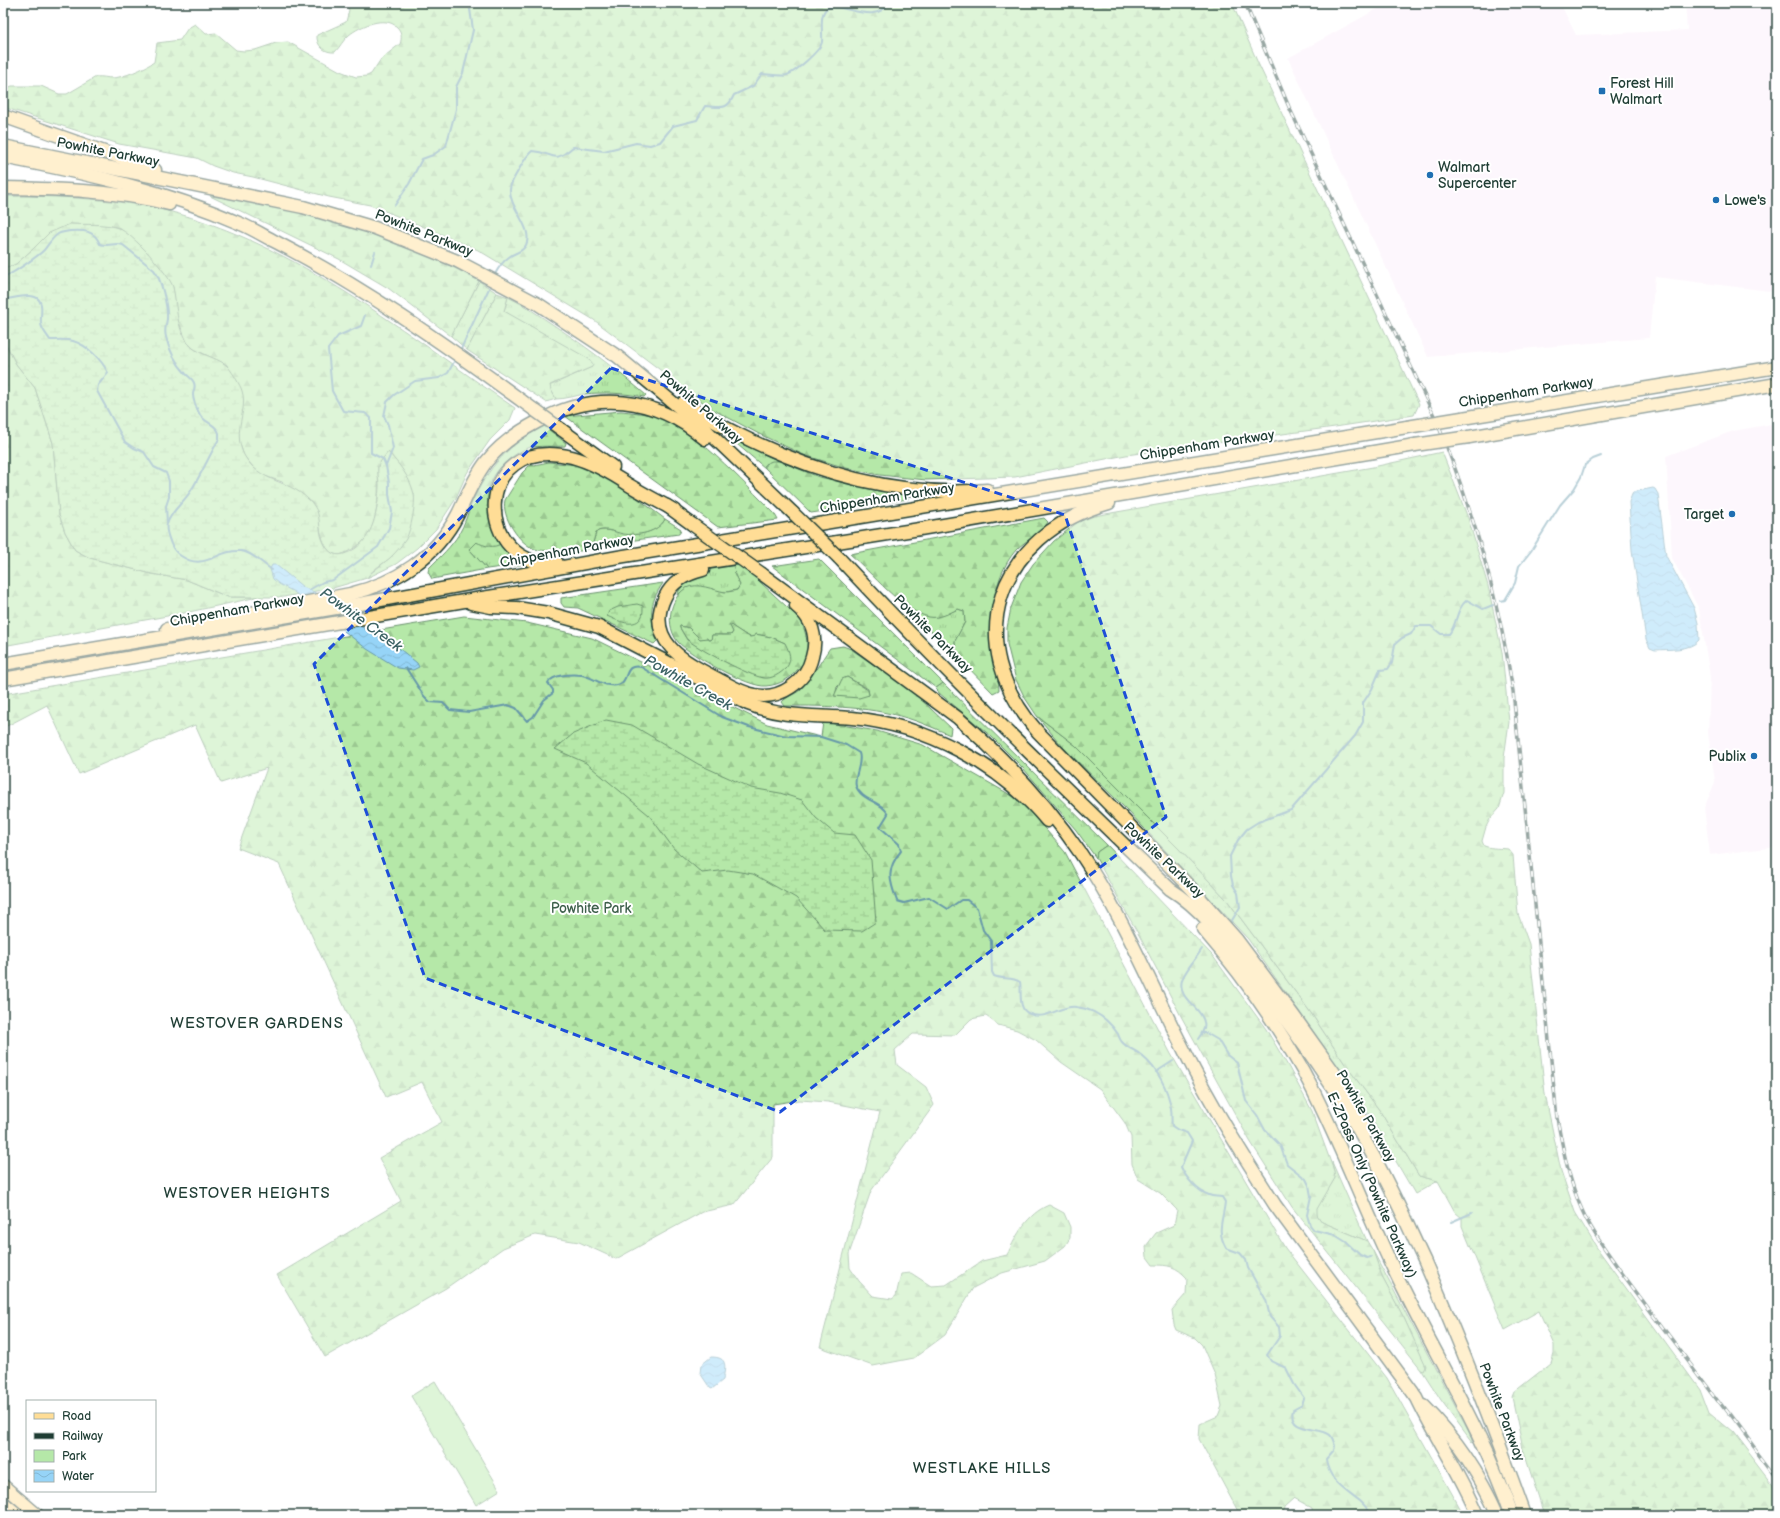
<svg xmlns="http://www.w3.org/2000/svg" width="1780" height="1518" viewBox="0 0 1780 1518" font-family="'Balsamiq Sans',sans-serif">
<style>
.built{fill:#fbeefa}
.grass{fill:url(#grass-tufts);stroke:#6a926e}
.forest{fill:url(#forest-firs);stroke:#6a926e;fill-rule:evenodd}
.wetland{fill:url(#wetland-marsh);stroke:#6a926e}
.park{fill:#b5e8a8;stroke:#6a926e}
.water{fill:url(#water-waves);stroke:#6698a9}
.lines{fill:none;stroke-linecap:round;stroke-linejoin:round}
.stream{stroke:#6698a9;stroke-width:2}
.major-casing{stroke:#1f3d34;stroke-width:14}
.highway-casing{stroke:#1f3d34;stroke-width:15}
.major{stroke:#ffdd96;stroke-width:11}
.highway{stroke:#ffdd96;stroke-width:12}
.rail-casing{stroke:#1f3d34;stroke-width:3.5}
.rail{stroke:#fff;stroke-width:2;stroke-dasharray:6;stroke-linecap:butt}
.highway-bridge-casing{stroke:#1f3d34;stroke-width:15;stroke-linecap:butt}
.highway-bridge{stroke:#ffdd96;stroke-width:12}
.marked{fill:none;stroke:#1d4ed8;stroke-width:3;stroke-dasharray:8 5;stroke-linejoin:round}
.poi-dot{fill:#1f6fb2;stroke:#fff;stroke-width:1.5}
.labels{text-anchor:middle;dominant-baseline:central;stroke-width:4;stroke-linejoin:round;paint-order:stroke}
.poi-label{font-size:14px;fill:#1f3d34;stroke:#fff;text-anchor:start}
.street-label{font-size:14px;fill:#1f3d34;stroke:#fff}
.park-label{font-size:14px;fill:#3d5f4b;stroke:#fff}
.water-label{font-size:15px;font-style:italic;fill:#3d6365;stroke:#fff}
.neighbourhood-label{font-size:15px;letter-spacing:1px;fill:#1f3d34;stroke:#fff}
</style>
<defs>
<pattern id="grass-tufts" width="24" height="20" patternUnits="userSpaceOnUse"><rect width="24" height="20" fill="#b5e8a8"/><path d="M3 7l-1-3M5 7V3M7 7l1-3M15 17l-1-3M17 17v-4M19 17l1-3" fill="none" stroke="#9bc891"/></pattern>
<pattern id="forest-firs" width="22" height="20" patternUnits="userSpaceOnUse"><rect width="22" height="20" fill="#b5e8a8"/><path d="M5 1l3.5 6h-7zM16 11l3.5 6h-7z" fill="#9bc891"/></pattern>
<pattern id="wetland-marsh" width="20" height="14" patternUnits="userSpaceOnUse"><rect width="20" height="14" fill="#b5e8a8"/><path d="M1 5h8M5 5V1M11 12h8M15 12V8" fill="none" stroke="#9bc891"/></pattern>
<pattern id="water-waves" width="16" height="10" patternUnits="userSpaceOnUse"><rect width="16" height="10" fill="#96d4f7"/><path d="M0 5q4-4 8 0t8 0" fill="none" stroke="#81b7d4"/></pattern>
</defs>
<rect width="100%" height="100%" fill="#fff"/>
<filter id="ink" filterUnits="userSpaceOnUse"><feTurbulence type="fractalNoise" baseFrequency=".025" numOctaves="2"/><feDisplacementMap in="SourceGraphic" scale="8" xChannelSelector="R" yChannelSelector="G"/><feConvolveMatrix kernelMatrix="1 2 1 2 8 2 1 2 1" color-interpolation-filters="sRGB"/></filter>
<g filter="url(#ink)">
<g class="built">
<path d="M1388 3H1560L1576 35 1687 30 1685 3H1777V292L1655 277 1649 338 1428 357 1288 58Z"/>
<path d="M1777 423V847L1710 855 1704 808 1715 782 1708 733 1710 677 1699 609 1672 558 1666 456 1733 431Z"/>
</g>
<g class="grass">
<path d="M479 281 497 293 467 350 451 336Z"/>
<path d="M508 297C525 305 540 316 555 326 587 347 617 370 646 395L644 397C624 393 604 392 584 394 575 396 565 399 556 399L549 386 592 367 504 311Z"/>
<path d="M731 439 779 461 765 464V468Z"/>
<path d="M665 519 681 529 679 534 592 546 596 532C610 524 633 542 654 529 659 526 662 525 665 519Z"/>
<path d="M476 542 502 543 525 564 487 569 469 549Z"/>
<path d="M733 557 735 575 740 585 737 590 726 592 687 588 677 595C685 574 714 566 733 557Z"/>
<path d="M906 607C930 618 933 621 958 609L964 611 965 622 955 641 956 655Z"/>
<path d="M943 683 1107 845 1097 852 1096 858 1076 830 1023 768 992 737 939 693 936 688Z"/>
<path d="M1037 716 1075 745 1179 849 1227 900 1311 1013 1345 1064 1380 1111 1419 1176 1438 1181 1415 1194 1355 1091 1248 939 1128 811 1063 747Z"/>
<path d="M1332 1162 1367 1241 1322 1222 1317 1215 1316 1209 1335 1178Z"/>
<path d="M1373 1251 1472 1438V1442L1441 1400 1421 1369H1424L1425 1366 1404 1318 1383 1279Z"/>
</g>
<g class="forest">
<path d="M346 3H1232L1257 61 1419 404 1414 415 1335 427 1126 455 1015 477 926 480 880 475 846 468 804 455 759 434 712 409 594 320 478 250 429 229 370 205 329 197 253 177 233 173 213 166 197 158 119 144 3 107V90L12 86H41L59 94H67L96 77C102 76 107 78 112 78 123 78 145 68 154 62L157 43 180 40 188 28 195 24 206 34 216 33 236 50 244 51 255 50 276 43 288 42 340 71 356 77 367 76 371 74 381 59 400 44C402 38 402 32 397 27 385 15 360 26 349 35 343 40 340 47 335 52 325 53 316 46 317 35L346 22 349 10Z"/>
<path d="M3 196C58 196 114 198 168 211 295 243 409 336 515 408L510 420 490 440 467 473 455 500 436 529 417 548 396 564 367 578 370 574 392 556 414 494C407 478 400 465 388 452L378 466C379 488 379 516 368 536 364 542 355 548 349 551 323 567 320 528 317 511L282 482 262 475 254 468 244 456 239 441 238 430 243 404 227 365 194 349 187 342 177 318 173 287 120 228 111 226 70 224 33 249 16 264 3 270Z"/>
<path d="M210 196C303 208 397 235 479 281L451 336 388 288 339 259Z"/>
<path d="M497 293 508 297 504 311 589 359 593 364 592 367 550 385 551 390 556 399 546 402 467 350Z"/>
<path d="M3 338 16 364 35 388 53 443 59 514 65 532 75 550 90 558 152 574 187 580 228 597H258L189 612 3 646Z"/>
<path d="M621 411C631 412 641 413 651 415 694 426 742 482 774 513L778 520 718 527 565 416Z"/>
<path d="M544 426 566 443 565 446C553 447 540 445 528 448 520 451 513 456 507 461 479 485 485 515 502 543 494 549 485 546 476 542L469 549 487 569 432 579 428 572 429 568C440 557 451 547 459 534 465 524 468 512 472 502 487 469 510 442 544 426Z"/>
<path d="M1442 452 1468 518 1488 586 1502 652 1509 722 1504 758V793L1499 809 1490 819 1486 827 1482 841 1484 846C1493 849 1500 848 1508 849L1513 855 1518 914 1529 944 1545 1094 1561 1171 1575 1212 1597 1248 1700 1390 1709 1414 1732 1433 1777 1492V1515H1544L1523 1449 1512 1397 1514 1392 1551 1363 1554 1353V1345L1539 1311 1505 1330 1462 1226V1218L1455 1212 1438 1181 1419 1176 1380 1111 1345 1064 1311 1013 1227 900 1179 849 1075 745 1037 716 1025 698 1016 680 1007 644V628L1011 608 1021 582 1033 564 1054 541 1078 522 1094 516 1373 467Z"/>
<path d="M772 461H779L819 477 907 495 908 499 811 513 765 468V464Z"/>
<path d="M549 462 585 466 613 480 665 519C658 533 637 536 623 534 614 532 604 527 596 532L592 546C585 553 575 551 566 550 556 550 545 552 535 549 519 544 501 516 505 500L522 473 529 466Z"/>
<path d="M1044 518 1048 522C1042 534 1025 540 1016 550 990 580 989 629 995 666 996 674 999 681 999 690L993 693 956 655 955 641 965 622 964 611 958 609C949 613 940 619 929 617 902 611 872 573 850 554Z"/>
<path d="M733 557 800 619C807 634 812 653 800 667 791 678 780 685 766 686 749 688 690 655 678 642 665 626 669 599 686 588 698 582 713 590 725 592 729 592 733 591 737 590L740 585 735 575ZM730 625 744 634 750 637 755 636V634L771 637 785 643 747 672 687 640 680 628V626L689 628 700 639 711 640 712 635H731L733 632Z"/>
<path d="M819 559 943 683 936 688 772 566Z"/>
<path d="M663 583C648 605 650 616 657 641L654 644 578 608 564 607 561 603V598Z"/>
<path d="M464 616 527 623 592 638 767 724 821 737 823 722 877 731 923 745 1021 801 1065 852 1171 1054 1285 1248 1387 1378 1464 1515H1313L1312 1508 1294 1498 1284 1507 1283 1515H1240L1199 1439 1200 1424 1218 1416 1222 1406 1215 1375 1202 1345 1195 1338 1176 1330 1174 1325 1172 1310 1186 1294 1187 1278C1176 1266 1169 1265 1153 1265L1147 1257 1146 1246 1156 1233 1174 1225 1177 1210 1160 1193 1138 1179 1132 1164 1131 1137 1125 1123 1100 1089 1061 1062 1036 1040 1017 1030 998 1025 986 1016 971 1019 955 1035 913 1034 895 1050 897 1065 926 1087 934 1105 871 1191 849 1254 850 1268 859 1281 873 1296 892 1299 896 1296 901 1274 911 1273 931 1286 946 1285 982 1261 1007 1255C1017 1234 1027 1214 1049 1205L1064 1213 1070 1227V1238L1065 1246 1045 1261 1002 1273 973 1288 945 1335 914 1358 873 1366 820 1347 880 1112 828 1102 800 1100 773 1104V1157L734 1205 702 1212 616 1259 579 1242 535 1235 503 1248 446 1288 325 1357 277 1275 401 1201 379 1158 442 1122 422 1082 386 1097 279 864 238 848 267 768 221 783 195 725 79 774 47 705 3 728V694Z"/>
<path d="M843 646 851 649 913 692 951 728 950 735C939 730 927 725 916 721 873 706 829 706 785 706L782 702C787 696 794 695 800 690 812 678 820 662 830 648ZM847 677 868 689 869 695 835 696 837 687Z"/>
<path d="M1107 845 1212 955 1266 1029 1288 1066 1312 1111 1334 1171 1335 1178 1317 1209V1215L1322 1222 1367 1241 1373 1251 1383 1279 1404 1318 1426 1366 1424 1370 1421 1369 1292 1207 1250 1141 1182 1018 1140 937 1096 858 1097 852Z"/>
</g>
<g class="wetland">
<path d="M70 224C86 225 104 223 118 228 132 233 169 274 173 287 177 305 176 326 187 342 196 355 215 356 226 365 231 369 238 382 241 388 250 410 231 429 244 455 259 483 288 479 308 499 311 501 315 507 317 511 320 518 319 527 321 535 327 556 338 560 356 548 375 534 378 507 379 485 379 479 377 473 378 467 379 462 385 456 388 452 399 464 410 477 414 494 416 503 411 530 406 539 402 545 397 551 392 556 384 564 373 568 367 578L333 588 283 597H228L187 580 152 574 90 558 75 550 65 532 59 514 53 443 35 388 16 364 3 338V270L16 264 33 249 49 233Z"/>
<path d="M637 604 643 606C643 609 643 614 642 616 636 630 616 620 607 616L609 611 618 607Z"/>
<path d="M729 624 744 634 750 637 755 636V634L771 637 785 643C789 651 793 660 786 668 780 674 772 679 764 678 749 676 701 650 689 641 685 638 683 632 680 628V626L689 628 700 639 707 638 708 640H711L712 635H731L733 632Z"/>
<path d="M847 677 868 690 869 695 859 698 834 696 842 679Z"/>
<path d="M606 720 632 725 698 764 751 788 780 793 802 800 816 818 834 833 855 835 871 860 876 922 862 931 825 930 796 898 753 874 728 870 702 873 674 849 649 815 586 763 555 749 573 734Z"/>
</g>
<path class="park" d="M435 1381 500 1490 476 1505 411 1396Z"/>
<g class="water">
<path d="M1653 488 1655 489 1658 494 1666 556 1694 608 1698 623 1699 640C1690 651 1669 649 1655 650L1650 648 1646 639 1632 550 1629 502 1633 492Z"/>
<path d="M272 565H276L303 587 314 592 369 632 377 635 384 636 417 663 419 667 413 670 398 668 367 649 294 592 279 584 273 579 270 569Z"/>
<path d="M711 1357C729 1357 725 1367 723 1380L712 1389 710 1388 700 1373 701 1365Z"/>
</g>
<g class="lines">
<g class="stream">
<path d="M395 205 409 184 422 159 433 155 446 146 456 109V87L463 73 473 30 470 9"/>
<path d="M371 265 375 252"/>
<path d="M494 276C498 268 502 262 509 257 515 252 522 253 526 245 534 228 509 208 510 190 510 183 515 177 518 171 522 164 526 156 532 151 555 152 551 166 573 147L604 151 636 143 650 145 660 142 673 126 697 120 705 106C721 107 727 111 734 95L753 86 762 74C769 74 780 77 787 75 794 73 821 50 822 42 823 33 819 16 826 9 839 0 876 27 888 3"/>
<path d="M3 277C10 276 38 256 44 250 48 245 52 238 58 234 61 232 66 232 70 231 84 230 94 230 100 244 109 247 115 242 123 245L154 270C161 278 168 307 167 319 166 326 164 330 166 337 169 350 177 364 186 374 189 377 193 379 194 383 196 387 193 390 193 395 193 401 197 409 200 415 205 423 216 424 219 433V439C209 456 201 475 190 492 183 503 171 511 167 524 165 530 169 538 171 544 173 549 176 553 181 556 205 572 217 549 241 551 252 552 263 564 272 570"/>
<path d="M3 296 7 299C15 298 27 294 35 297 45 301 40 315 41 323 41 329 47 335 50 340 57 340 66 339 73 341 87 345 102 360 108 373L98 385 97 391 125 442 134 448 144 452 154 467 166 473 169 481V497L166 506 167 523"/>
<path d="M460 351 491 284"/>
<path d="M386 466 393 448 388 425 384 416 387 402 394 395 415 381 439 378 448 373 456 358"/>
<path d="M309 590 323 582 333 580 378 547 389 528 392 512 389 494V483L386 466 383 459 371 453V418L365 413 343 411 332 391 328 349 338 336 361 326 365 315"/>
<path d="M1501 601 1505 600 1515 583 1519 566 1531 551 1560 505 1574 489 1581 477 1585 465 1593 459 1601 456"/>
<path d="M406 668 424 696 430 702 443 703 450 710 469 712 508 705 516 708 527 721 533 717 544 700 553 693V690L548 683C553 674 572 674 582 675 592 677 599 684 609 685 634 689 619 662 641 667L722 717 749 727 786 736 821 737 846 745 859 753C863 764 853 777 856 786 861 801 882 801 888 814L880 827 899 844 901 851C886 869 889 880 897 901L904 903 929 897 948 909 961 900H967L977 908 983 930 991 941 992 972 994 976C1003 980 1012 976 1020 982 1022 991 1017 1010 1030 1014 1046 1021 1060 1005 1076 1007 1095 1009 1108 1019 1118 1034 1119 1037 1120 1040 1122 1042 1127 1048 1137 1051 1142 1056 1157 1068 1168 1089 1171 1108 1172 1114 1171 1120 1172 1126L1178 1130 1187 1133 1192 1141 1181 1167C1186 1178 1197 1191 1209 1195 1213 1197 1217 1196 1222 1197L1225 1202C1223 1221 1216 1230 1226 1248L1240 1253 1246 1260 1248 1268 1266 1300 1270 1317 1279 1327 1280 1336 1267 1355 1271 1361 1286 1368 1294 1384 1304 1398 1302 1405 1293 1410C1287 1434 1321 1426 1330 1435 1333 1438 1334 1443 1335 1446L1334 1450 1326 1459C1328 1480 1345 1489 1360 1501 1365 1505 1368 1511 1373 1515"/>
<path d="M1231 922 1240 907 1238 893 1233 885 1231 876 1230 856 1238 840 1247 829 1258 822 1291 810 1355 736 1363 722V703L1372 689 1380 670 1388 669 1392 663 1395 644 1402 638 1411 634 1416 626H1431L1441 634H1449C1458 623 1455 610 1467 600L1483 609 1493 605"/>
<path d="M1202 1033H1206L1218 1040 1227 1055 1237 1063 1246 1101 1257 1115 1265 1130 1280 1145 1287 1164 1306 1179 1309 1185 1311 1196 1307 1215 1310 1225 1314 1230 1335 1235 1346 1242 1360 1255 1367 1258 1371 1257"/>
<path d="M1198 1039C1201 1035 1206 1028 1204 1022 1201 1006 1177 1000 1182 980 1184 972 1197 957 1202 949"/>
<path d="M1156 1072 1173 1061"/>
<path d="M1451 1222 1472 1213"/>
<path d="M1378 1515H1384"/>
</g>
<g class="major-casing">
<g id="major">
<path d="M3 1485 38 1515"/>
<path d="M3 1502 19 1515"/>
</g>
</g>
<g class="highway-casing">
<g id="highway">
<path d="M3 116 155 170"/>
<path d="M3 146 303 207 375 228 457 261 538 304 617 356 706 430 793 513"/>
<path d="M3 157C85 173 164 190 241 224 253 229 264 236 276 242 363 287 443 343 522 401"/>
<path d="M3 188C58 189 115 190 169 204"/>
<path d="M684 402C705 418 729 430 752 441 825 476 906 497 987 490"/>
<path d="M1462 418 1777 367"/>
<path d="M562 430 613 467"/>
<path d="M1469 437 1777 384"/>
<path d="M1109 503C996 535 959 643 1038 732L1191 888 1237 940 1293 1015 1348 1092 1358 1110 1365 1132"/>
<path d="M667 506 693 525"/>
<path d="M839 558C945 672 1058 781 1170 889 1206 911 1232 950 1257 982 1299 1036 1339 1092 1371 1152 1391 1187 1407 1224 1424 1260 1461 1344 1494 1429 1525 1515"/>
<path d="M557 563C475 571 468 433 572 457 594 463 611 473 629 485 644 494 659 502 674 510"/>
<path d="M703 570C686 574 672 582 665 597 644 640 685 662 716 678 728 684 741 693 755 695 780 700 806 682 812 657 818 637 812 619 796 606"/>
<path d="M762 574 958 718C1004 758 1046 803 1081 854 1123 916 1151 986 1185 1052 1211 1105 1243 1155 1275 1205L1417 1398C1436 1438 1461 1474 1478 1515"/>
<path d="M471 603 491 607 517 608 548 613 599 627 748 704C782 718 816 715 852 718 926 725 1000 764 1047 821"/>
<path d="M167 629 350 594C396 583 436 557 458 514 467 496 474 477 487 461 500 445 518 432 537 422 595 390 654 396 705 439"/>
<path d="M3 664 348 606 618 557 1407 427"/>
<path d="M3 679 482 598 920 529 1415 445"/>
<path d="M1203 929C1241 973 1275 1021 1303 1071 1338 1136 1363 1206 1395 1272 1434 1353 1482 1430 1512 1515"/>
<path d="M1424 1406C1456 1438 1480 1474 1498 1515"/>
</g>
</g>
<use href="#major" class="major"/>
<use href="#highway" class="highway"/>
<g class="rail-casing">
<path id="rail" d="M1245 3 1289 107 1437 422C1473 511 1498 595 1513 691L1557 1118C1563 1149 1569 1181 1582 1210 1591 1231 1606 1250 1619 1269L1777 1480"/>
</g>
<use href="#rail" class="rail"/>
<g class="highway-bridge-casing">
<g id="highway-bridge">
<path d="M522 401 562 430"/>
<path d="M1407 427 1462 418"/>
<path d="M1415 445 1469 437"/>
<path d="M793 513 839 558"/>
<path d="M693 525 762 574"/>
</g>
</g>
<use href="#highway-bridge" class="highway-bridge"/>
</g>
</g>
<path d="M0 0H1780V1518H0ZM611 368 1065 515 1166 817 780 1112 425 978 314 664Z" fill="#fff" fill-opacity=".55" fill-rule="evenodd"/>
<path class="marked" d="M611 368 1065 515 1166 817 780 1112 425 978 314 664Z"/>
<g class="poi-dot">
<rect x="1598" y="87" width="8" height="8" rx="2"/>
<circle cx="1430" cy="175" r="4"/>
<circle cx="1716" cy="200" r="4"/>
<circle cx="1732" cy="514" r="4"/>
<circle cx="1754" cy="756" r="4"/>
</g>
<g class="labels">
<g class="poi-label">
<text x="1610" y="83">Forest Hill<tspan x="1610" dy="16">Walmart</tspan></text>
<text x="1438" y="167">Walmart<tspan x="1438" dy="16">Supercenter</tspan></text>
<text x="1724" y="200">Lowe's</text>
<text x="1724" y="514" text-anchor="end">Target</text>
<text x="1746" y="756" text-anchor="end">Publix</text>
</g>
<g class="street-label">
<text transform="translate(108 152) rotate(11)">Powhite Parkway</text>
<text transform="translate(424 233) rotate(22)">Powhite Parkway</text>
<text transform="translate(1526 392) rotate(-9)">Chippenham Parkway</text>
<text transform="translate(701 407) rotate(41)">Powhite Parkway</text>
<text transform="translate(1207 445) rotate(-9)">Chippenham Parkway</text>
<text transform="translate(887 498) rotate(-9)">Chippenham Parkway</text>
<text transform="translate(567 551) rotate(-10)">Chippenham Parkway</text>
<text transform="translate(237 610) rotate(-10)">Chippenham Parkway</text>
<text transform="translate(933 634) rotate(45)">Powhite Parkway</text>
<text transform="translate(1164 860) rotate(43)">Powhite Parkway</text>
<text transform="translate(1366 1116) rotate(60)">Powhite Parkway</text>
<text transform="translate(1372 1185) rotate(66)">E-ZPass Only (Powhite Parkway)</text>
<text transform="translate(1502 1412) rotate(69)">Powhite Parkway</text>
</g>
<g class="park-label">
<text x="591" y="908">Powhite Park</text>
</g>
<g class="water-label">
<text transform="translate(361 620) rotate(36)">Powhite Creek</text>
<text transform="translate(688 683) rotate(29)">Powhite Creek</text>
</g>
<g class="neighbourhood-label">
<text x="257" y="1023">WESTOVER GARDENS</text>
<text x="247" y="1193">WESTOVER HEIGHTS</text>
<text x="982" y="1468">WESTLAKE HILLS</text>
</g>
</g>
<rect width="1780" height="1518" fill="none" stroke="#fff" stroke-width="16"/>
<rect x="8" y="8" width="1764" height="1502" fill="none" stroke="#1f3d34" stroke-width="1.5" filter="url(#ink)"/>
<rect x="26" y="1400" width="130" height="92" fill="#ffffff" stroke="#a5b1ae"/>
<rect x="34" y="1413" width="20" height="6" fill="#ffdd96" stroke="#a5b1ae"/>
<text x="62" y="1420" font-size="12" fill="#1f3d34">Road</text>
<rect x="34" y="1433" width="20" height="6" fill="#1f3d34" stroke="#a5b1ae"/>
<text x="62" y="1440" font-size="12" fill="#1f3d34">Railway</text>
<rect x="34" y="1450" width="20" height="12" fill="#b5e8a8" stroke="#a5b1ae"/>
<text x="62" y="1460" font-size="12" fill="#1f3d34">Park</text>
<rect x="34" y="1470" width="20" height="12" fill="url(#water-waves)" stroke="#a5b1ae"/>
<text x="62" y="1480" font-size="12" fill="#1f3d34">Water</text>
</svg>
